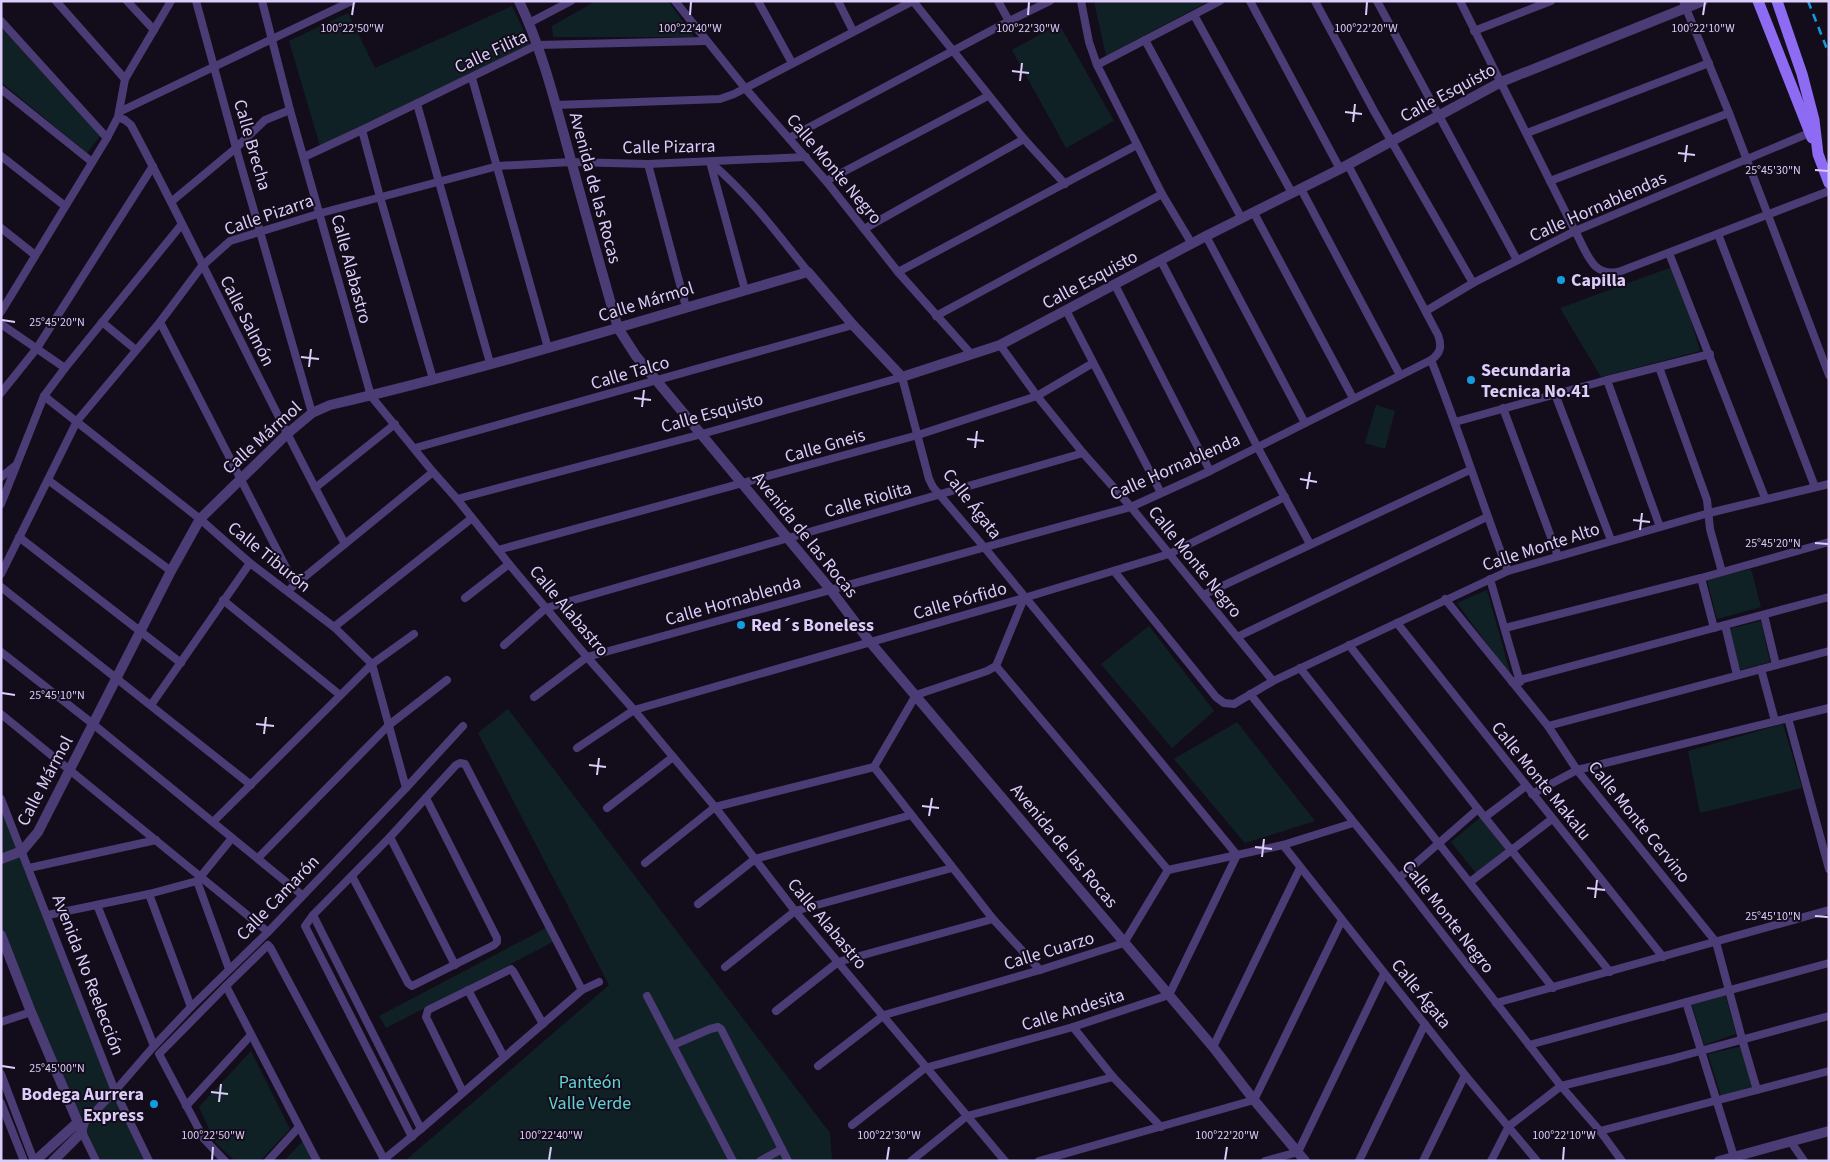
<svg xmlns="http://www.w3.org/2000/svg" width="1830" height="1162" viewBox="0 0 1830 1162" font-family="'Source Sans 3',sans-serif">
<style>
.green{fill:#102125}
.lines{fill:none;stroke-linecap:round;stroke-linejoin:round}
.minor{stroke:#4b3c76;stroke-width:8}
.tertiary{stroke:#4b3c76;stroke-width:10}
.secondary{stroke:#8d6bf2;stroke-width:11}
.rail{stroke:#149cdf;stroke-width:2.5;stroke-dasharray:8 6;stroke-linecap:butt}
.ticks{fill:none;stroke:#dcccfa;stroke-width:2}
.poi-dot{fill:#149cdf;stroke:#130d1b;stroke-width:2}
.labels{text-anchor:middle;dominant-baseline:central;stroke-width:4;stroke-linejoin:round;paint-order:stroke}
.street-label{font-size:18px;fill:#dcccfa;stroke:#130d1b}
.poi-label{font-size:18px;font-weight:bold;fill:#dcccfa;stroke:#130d1b;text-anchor:start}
.park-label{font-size:18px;fill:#60d3d0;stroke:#130d1b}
.ticks-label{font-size:12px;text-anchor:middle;fill:#dcccfa;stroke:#130d1b;stroke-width:4;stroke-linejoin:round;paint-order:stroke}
</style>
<rect width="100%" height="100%" fill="#130d1b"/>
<g class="green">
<path d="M596 1H668L694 37H553L552 26Z"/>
<path d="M1094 1H1209L1106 56Z"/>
<path d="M512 6 530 44 320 146 289 41 348 13 375 68Z"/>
<path d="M1059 24 1114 121 1066 148 1012 50Z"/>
<path d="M1 27 100 136 87 153 1 82Z"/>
<path d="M1675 266 1700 351 1601 377 1560 308Z"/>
<path d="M1376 405 1395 411 1385 449 1365 443Z"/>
<path d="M1751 569 1761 607 1717 619 1707 580Z"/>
<path d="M1487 590 1511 676 1457 603Z"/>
<path d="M1761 621 1770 662 1739 670 1729 629Z"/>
<path d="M1149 626 1214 711 1172 748 1101 664Z"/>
<path d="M508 709 830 1133 832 1161H405L609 985 478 733Z"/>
<path d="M1237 722 1315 821 1245 843 1174 759Z"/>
<path d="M1783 724 1802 788 1700 813 1688 751Z"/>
<path d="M1 799 115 1091 149 1161H96L82 1132 110 1096 77 1123 1 935Z"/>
<path d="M1482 816 1508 848 1476 873 1451 842Z"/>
<path d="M546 928 553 942 386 1028 379 1016Z"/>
<path d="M1725 994 1736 1034 1704 1045 1692 1004Z"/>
<path d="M1743 1046 1754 1086 1721 1096 1708 1054Z"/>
<path d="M251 1051 290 1129 260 1161H235L215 1142 199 1107Z"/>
<path d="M303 1141 314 1161H284Z"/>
</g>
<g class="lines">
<g class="minor">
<path d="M56 1 125 79"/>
<path d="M127 1 154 30"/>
<path d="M196 1 236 148 312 413"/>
<path d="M262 1 290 110 371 396 433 472 457 499 509 564 587 657 634 710 715 807 795 911 1005 1161"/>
<path d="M675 1 745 88 826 181 898 272 971 354"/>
<path d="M758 1 792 63"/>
<path d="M838 1 853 31"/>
<path d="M913 1 1024 139 1065 184"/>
<path d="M998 1 1009 21"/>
<path d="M1081 1 1089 42 1097 65 1162 194 1192 244"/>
<path d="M1250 1 1340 169"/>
<path d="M1315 1 1374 111 1473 283"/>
<path d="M1377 1 1517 260"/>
<path d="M1460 1 1575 231C1587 252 1592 279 1621 271L1829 191"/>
<path d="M1683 1 1729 113 1829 375"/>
<path d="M1194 15 1292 193"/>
<path d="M1 21 107 138"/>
<path d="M529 23 571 1"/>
<path d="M1474 31 1551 1"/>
<path d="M1145 40 1242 219"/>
<path d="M1097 65 1220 1"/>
<path d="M472 78 548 348"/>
<path d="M1 89 92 162"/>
<path d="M417 104 490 363"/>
<path d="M556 105 720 99 734 94 913 1"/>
<path d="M119 112 352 1"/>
<path d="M118 117 125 120 131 125C205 264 270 406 345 544"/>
<path d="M362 130 380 197 433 379"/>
<path d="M1527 133 1709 63"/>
<path d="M789 138 1009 21 1050 1"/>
<path d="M1 156 65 206"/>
<path d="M304 157 362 130 537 45 706 41"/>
<path d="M710 162C748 194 777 233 808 272"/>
<path d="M710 162 745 290"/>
<path d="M648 164 686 307"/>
<path d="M826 181 988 96"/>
<path d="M1550 181 1729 113"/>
<path d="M1301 189 1400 375"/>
<path d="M171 202 236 148 265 120 290 110"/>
<path d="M1254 213 1353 398"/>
<path d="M1 228 35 255"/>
<path d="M864 229 1024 139"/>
<path d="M1718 234 1815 487"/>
<path d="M1206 236 1305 423"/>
<path d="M1669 253 1765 498"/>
<path d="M1161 261 1258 448 1310 544"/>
<path d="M898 272 1137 145"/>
<path d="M1115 285 1210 471"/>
<path d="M1066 310 1161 493"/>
<path d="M1426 311 1473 283 1575 231 1814 131"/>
<path d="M1 312 107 138 118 117 125 79 171 1"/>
<path d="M936 316 1162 194"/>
<path d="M102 322 136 350"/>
<path d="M160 322 295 585"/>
<path d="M1 324 65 368"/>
<path d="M1000 345 1037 396 1083 453 1131 507 1273 681"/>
<path d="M1431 360C1459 430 1481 501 1508 571"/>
<path d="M1659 367 1707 500 1710 529 1722 572"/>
<path d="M1607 380 1660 527"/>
<path d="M1 393 37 348 153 166"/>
<path d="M1555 394 1611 540"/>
<path d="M44 396 200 519 250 563 334 627 372 664 406 788"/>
<path d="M1503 408 1558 556"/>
<path d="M1455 422 1607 380 1710 354"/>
<path d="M415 448 853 325"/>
<path d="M1 477 15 466"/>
<path d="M48 480 171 571"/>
<path d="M315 488 395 424"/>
<path d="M457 499 702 434 902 377 929 479 933 487 984 547 1237 855 1169 995 1073 1027 925 1068 852 1125"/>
<path d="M1 504 44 396 65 368 182 224"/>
<path d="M19 537 181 663"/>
<path d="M498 550 918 435 1037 396 1093 363"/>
<path d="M1114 571 1216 697 1224 703 1234 704 1273 681 1508 571 1709 513 1829 484"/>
<path d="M1 574 77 421 160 322 202 266 230 241 321 213 498 166 571 162 648 164 806 157"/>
<path d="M1701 578 1714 628"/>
<path d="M1490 579 1520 682"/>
<path d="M1 587 251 785"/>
<path d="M291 588 433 472"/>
<path d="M1203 595 1470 470"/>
<path d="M465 598 509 564"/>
<path d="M1445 599 1548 726 1577 770 1716 942 1742 1039 1757 1090"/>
<path d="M223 600 340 695"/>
<path d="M1764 615 1776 665"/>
<path d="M1397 623 1663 957"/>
<path d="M1725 625 1737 675"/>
<path d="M334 627 472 518"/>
<path d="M1505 628 1701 578 1829 542"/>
<path d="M1237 637 1487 517"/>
<path d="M504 645 546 608 1083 453"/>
<path d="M1349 645 1478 809 1610 972"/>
<path d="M1 652 93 724 302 895"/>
<path d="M996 666 1168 870"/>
<path d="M996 666 1024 598"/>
<path d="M1300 668 1553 988"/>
<path d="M1761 669 1775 721"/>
<path d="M1512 682 1829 597"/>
<path d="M1250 694 1399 878 1561 1086 1600 1131 1622 1161"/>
<path d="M534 697 587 657 1131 507 1210 471 1431 360C1441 353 1442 346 1438 335L1348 165"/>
<path d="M151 705 250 563"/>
<path d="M1 714 268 932"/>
<path d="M1788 718 1829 869"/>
<path d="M1548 726 1829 651"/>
<path d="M577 748 634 710 1024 598 1169 554 1285 497"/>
<path d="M874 767 993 919 1040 970"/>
<path d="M1532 794 1577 770 1829 708"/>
<path d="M1 799 115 1091 149 1161"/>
<path d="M607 808 673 757"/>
<path d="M1485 817 1526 786"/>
<path d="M213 822 372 664 414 634"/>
<path d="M390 837 455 965"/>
<path d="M1283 845 1465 1075 1537 1161"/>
<path d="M258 858 389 725 447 680"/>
<path d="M645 863 715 807 874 767 916 695 987 671 996 666"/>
<path d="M29 868 156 840"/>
<path d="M352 876 408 983 412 986 494 945 497 942V938L426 798"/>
<path d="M1399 878 1478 809"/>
<path d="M197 881 229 969"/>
<path d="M1470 882 1552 819"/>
<path d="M149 894 191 1007"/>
<path d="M698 904 755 859 911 815"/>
<path d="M97 905 154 1046"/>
<path d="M48 915 149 894 197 881 232 838"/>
<path d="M313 915 421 1129"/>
<path d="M725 967 795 911 952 868"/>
<path d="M226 986 317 1161"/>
<path d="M468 990 504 1057"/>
<path d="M647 996 733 1161"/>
<path d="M1686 1002 1734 1157 1736 1161"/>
<path d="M1496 1003 1829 910"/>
<path d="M776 1011 838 962 993 919"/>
<path d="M1 1022 31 1012"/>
<path d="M1073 1027 1113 1077 1161 1127"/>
<path d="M673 1045 710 1029 718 1027 721 1029 788 1161"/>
<path d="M1529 1045 1829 963"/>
<path d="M1213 1047 1300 868"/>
<path d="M818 1066 884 1015 1040 970 1124 943 1168 870 1283 845 1353 823"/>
<path d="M1 1074 34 1161"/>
<path d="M463 1092 426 1017 428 1010 511 969 513 971 543 1024"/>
<path d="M1 1103 24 1161"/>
<path d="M186 1106 251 1035"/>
<path d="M1600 1131 1829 1071"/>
<path d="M412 1137 305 926 313 915 390 837 456 765 460 763 465 764 582 990"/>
<path d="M1791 1142 1804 1161"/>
<path d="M96 1161 82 1132 85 1122 115 1091 154 1046 191 1007 268 932 406 788 463 726"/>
<path d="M225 1161 204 1139 159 1054 226 986 268 945 270 947 384 1159"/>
<path d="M268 1161 299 1127"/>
<path d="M382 1161 421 1129 582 990 599 982"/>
<path d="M760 1161 782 1149"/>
<path d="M911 1161 967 1116 1113 1077"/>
<path d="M1039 1161 1254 1100 1342 920"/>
<path d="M1265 1161 1298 1152 1384 974"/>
<path d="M1359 1161 1425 1024"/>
<path d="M1423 1161 1465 1075"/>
<path d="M1491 1161 1509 1126 1561 1086 1671 1059 1829 1016"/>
</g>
<g class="tertiary">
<path d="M519 1C542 49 555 102 569 153 585 211 601 270 618 328L636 356 830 589 870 642 1213 1047 1254 1100 1305 1161"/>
<path d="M1 859 22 851 38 832 171 571 200 519 287 434 312 413 330 405C491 368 649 318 808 272L853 325 902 377 1000 345 1206 236 1340 169 1501 82 1703 1"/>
<path d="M1 935 31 1012 82 1132 53 1161"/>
<path d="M35 1161 77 1123"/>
<path d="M1719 1161 1829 1131"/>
</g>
<g class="secondary">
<path d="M1758 1 1812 138"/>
<path d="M1777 1 1802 74 1814 120 1818 154 1829 183"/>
</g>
<path class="rail" d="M1808 1 1829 54"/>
</g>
<path class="ticks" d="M352 15 354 2M690 15 691 2M1028 15 1029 2M1366 15 1367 2M1703 15 1705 2M1012 71 1029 73M1020 81 1022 63M1345 112 1362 114M1353 122 1355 104M1678 153 1695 155M1685 162 1687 145M1815 170 1828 171M2 320 15 322M301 357 319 359M309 367 311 349M634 398 651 400M642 407 644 390M967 439 984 441M975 448 977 431M1300 479 1317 482M1307 489 1310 472M1633 520 1650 522M1640 530 1642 513M1815 543 1828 544M2 693 15 695M256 724 274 726M264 734 266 717M589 765 606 767M597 775 599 758M922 806 939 808M929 816 932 798M1255 847 1272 849M1262 857 1264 839M1587 888 1605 890M1595 898 1597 880M1815 916 1828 917M2 1066 15 1068M211 1092 228 1094M219 1102 221 1084M212 1160 213 1147M549 1160 551 1147M887 1160 889 1147M1225 1160 1227 1147M1563 1160 1564 1147"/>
<g class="poi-dot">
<circle cx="1561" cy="280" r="5"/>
<circle cx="1471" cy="380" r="5"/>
<circle cx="741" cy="625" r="5"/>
<circle cx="154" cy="1104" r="5"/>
</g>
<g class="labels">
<g class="street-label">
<text transform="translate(491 52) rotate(-25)">Calle Filita</text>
<text transform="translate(1448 93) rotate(-28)">Calle Esquisto</text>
<text transform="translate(252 145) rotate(74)">Calle Brecha</text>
<text transform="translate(669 147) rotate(-1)">Calle Pizarra</text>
<text transform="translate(834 169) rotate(50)">Calle Monte Negro</text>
<text transform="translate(595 188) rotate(75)">Avenida de las Rocas</text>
<text transform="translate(1598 207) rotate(-24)">Calle Hornablendas</text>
<text transform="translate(269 215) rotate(-19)">Calle Pizarra</text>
<text transform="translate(351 269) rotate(75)">Calle Alabastro</text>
<text transform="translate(1090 280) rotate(-28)">Calle Esquisto</text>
<text transform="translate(646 302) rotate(-17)">Calle Mármol</text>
<text transform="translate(247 321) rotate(63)">Calle Salmón</text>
<text transform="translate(630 373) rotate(-16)">Calle Talco</text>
<text transform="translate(712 413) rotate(-16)">Calle Esquisto</text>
<text transform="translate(262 438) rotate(-42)">Calle Mármol</text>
<text transform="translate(825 446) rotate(-16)">Calle Gneis</text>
<text transform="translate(1175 467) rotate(-24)">Calle Hornablenda</text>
<text transform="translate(868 500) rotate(-16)">Calle Riolita</text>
<text transform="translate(972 504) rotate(52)">Calle Ágata</text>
<text transform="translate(805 535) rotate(51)">Avenida de las Rocas</text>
<text transform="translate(1541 547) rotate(-18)">Calle Monte Alto</text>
<text transform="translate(269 557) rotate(39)">Calle Tiburón</text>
<text transform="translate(1195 562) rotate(51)">Calle Monte Negro</text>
<text transform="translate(733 601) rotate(-16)">Calle Hornablenda</text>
<text transform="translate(960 601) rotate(-16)">Calle Pórfido</text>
<text transform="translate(569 611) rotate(50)">Calle Alabastro</text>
<text transform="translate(45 781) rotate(-62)">Calle Mármol</text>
<text transform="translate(1541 781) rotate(51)">Calle Monte Makalu</text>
<text transform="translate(1639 822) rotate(51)">Calle Monte Cervino</text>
<text transform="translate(1064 846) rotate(50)">Avenida de las Rocas</text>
<text transform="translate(278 898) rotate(-46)">Calle Camarón</text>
<text transform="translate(1448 917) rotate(52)">Calle Monte Negro</text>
<text transform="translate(827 924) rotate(50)">Calle Alabastro</text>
<text transform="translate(1049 951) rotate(-17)">Calle Cuarzo</text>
<text transform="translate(88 975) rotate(69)">Avenida No Reelección</text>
<text transform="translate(1421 994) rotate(51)">Calle Ágata</text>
<text transform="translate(1073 1010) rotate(-17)">Calle Andesita</text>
</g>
<g class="poi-label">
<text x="1571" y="280">Capilla</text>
<text x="1481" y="370">Secundaria<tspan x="1481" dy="21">Tecnica No.41</tspan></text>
<text x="751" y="625">Red´s Boneless</text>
<text x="144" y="1094" text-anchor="end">Bodega Aurrera<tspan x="144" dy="21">Express</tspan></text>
</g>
<g class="park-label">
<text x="590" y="1082">Panteón<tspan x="590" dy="21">Valle Verde</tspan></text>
</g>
</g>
<g class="ticks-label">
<text x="352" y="32">100°22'50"W</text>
<text x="690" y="32">100°22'40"W</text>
<text x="1028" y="32">100°22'30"W</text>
<text x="1366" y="32">100°22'20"W</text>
<text x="1703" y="32">100°22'10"W</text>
<text x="1773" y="174">25°45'30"N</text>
<text x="57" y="326">25°45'20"N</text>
<text x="1773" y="547">25°45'20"N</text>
<text x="57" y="699">25°45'10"N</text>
<text x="1773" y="920">25°45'10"N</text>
<text x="57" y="1072">25°45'00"N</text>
<text x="213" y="1139">100°22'50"W</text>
<text x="551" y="1139">100°22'40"W</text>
<text x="889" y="1139">100°22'30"W</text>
<text x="1227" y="1139">100°22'20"W</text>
<text x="1564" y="1139">100°22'10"W</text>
</g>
<rect width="1830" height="1162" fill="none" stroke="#dcccfa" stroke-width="5"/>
</svg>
